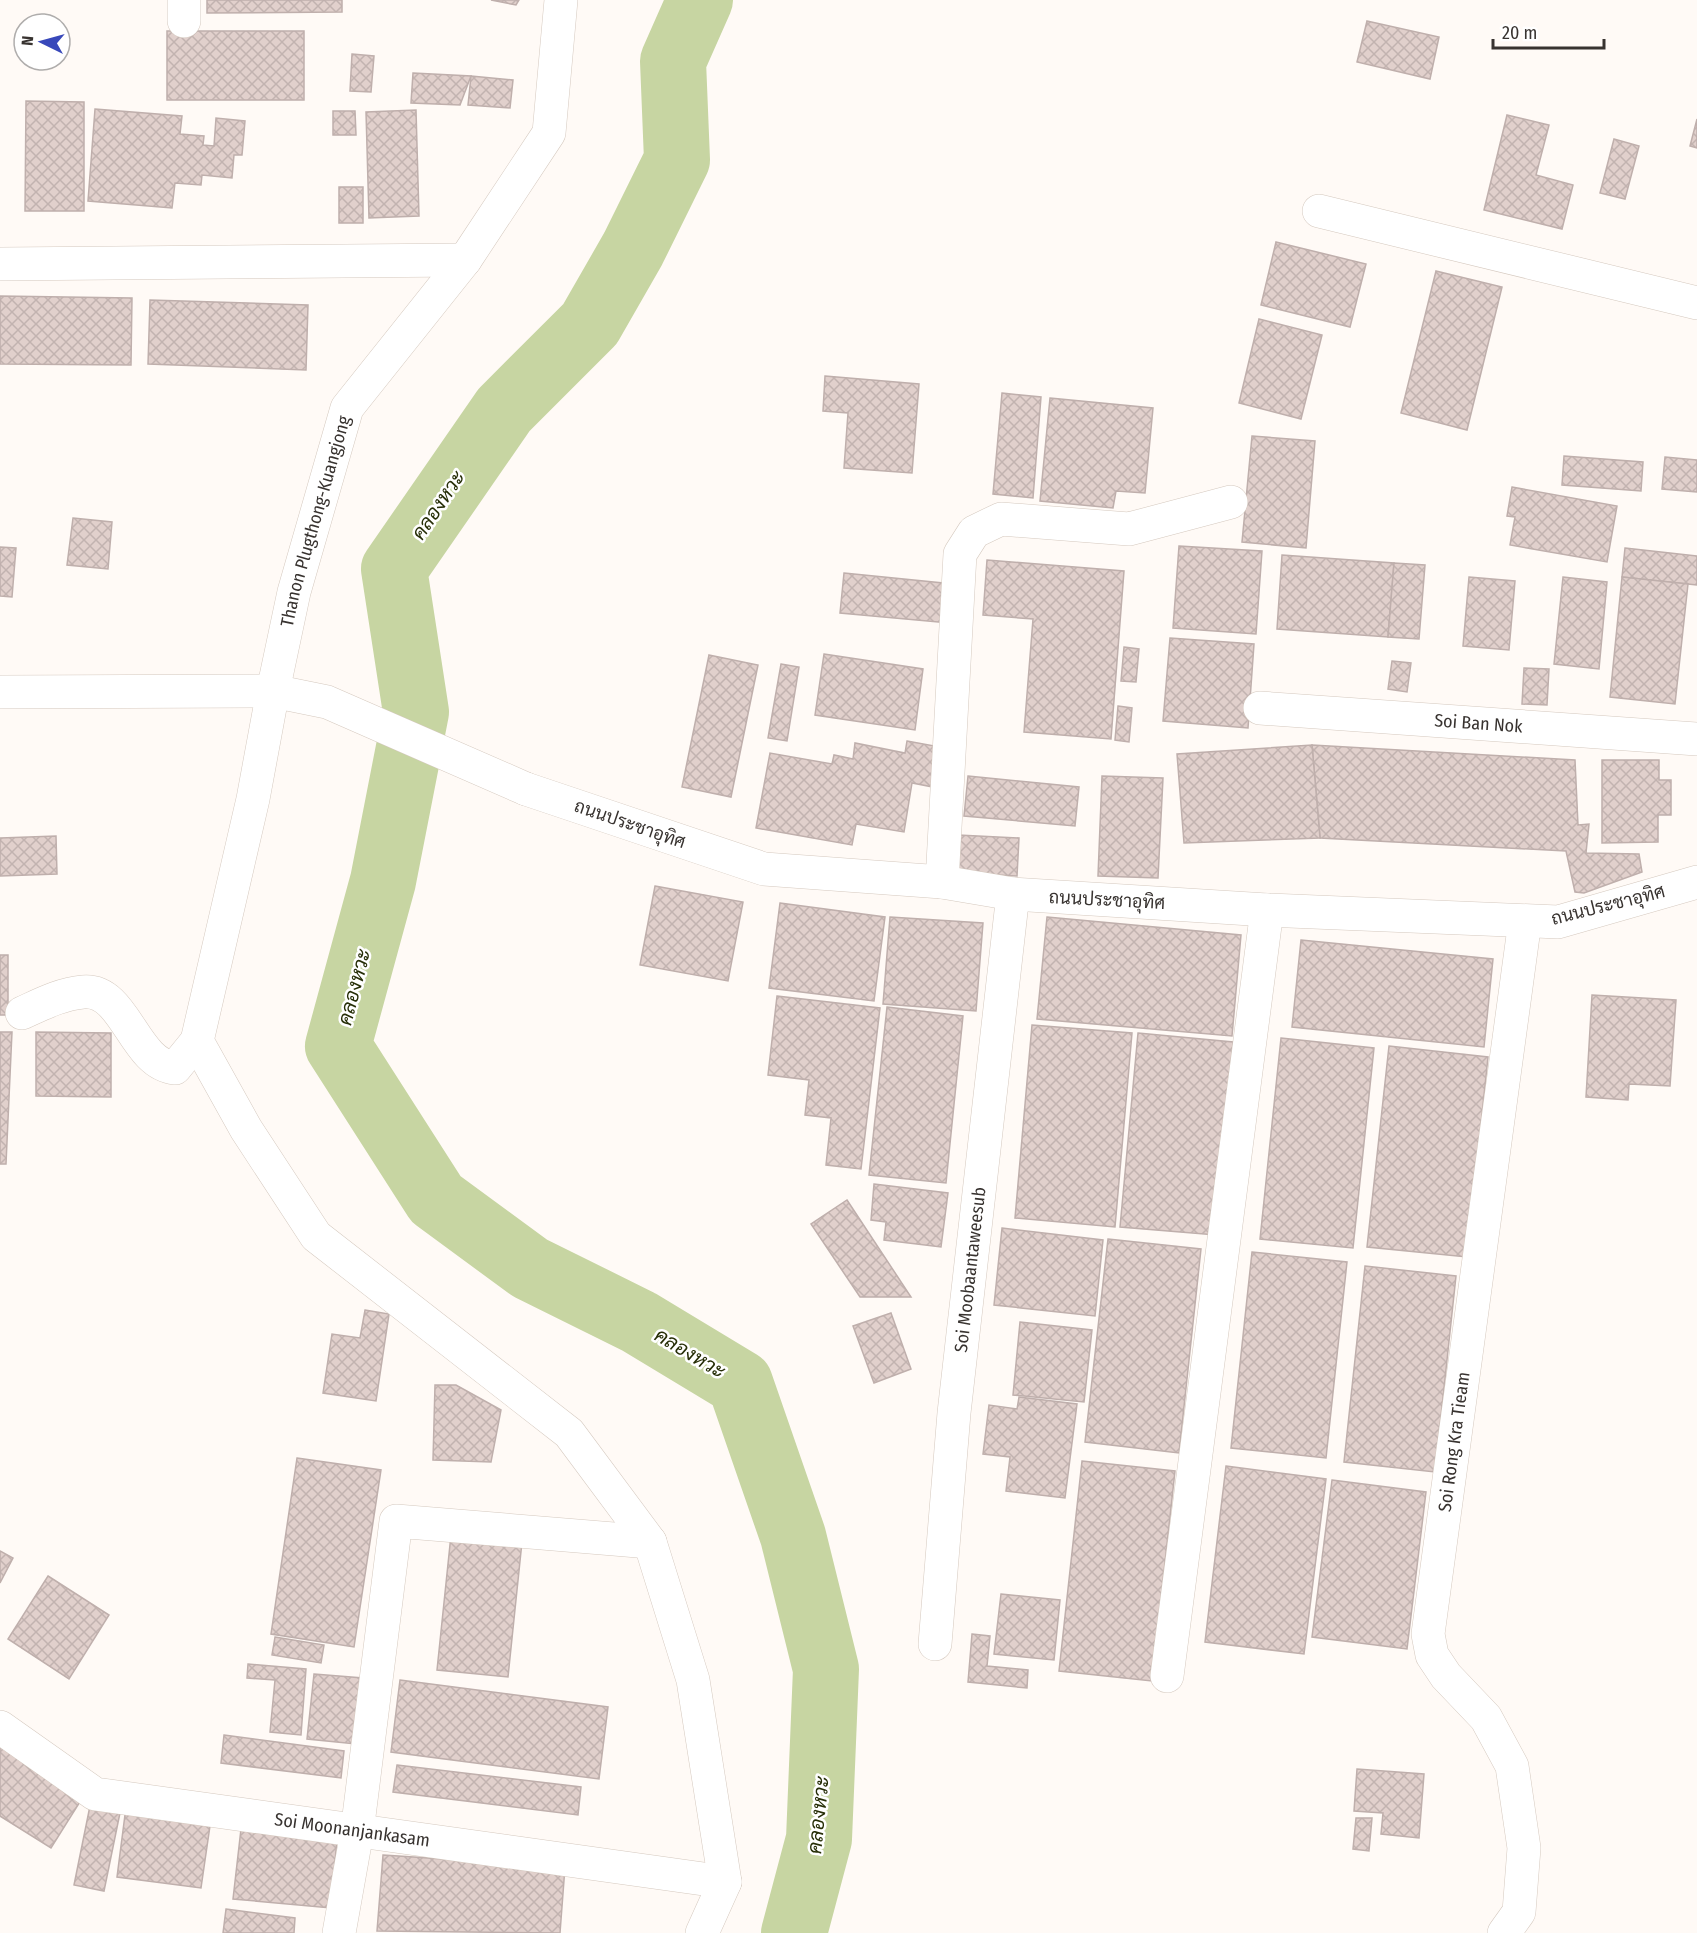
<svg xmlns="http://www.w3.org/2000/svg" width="1697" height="1933" viewBox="0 0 1697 1933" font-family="'Fira Sans Condensed',Sarabun,sans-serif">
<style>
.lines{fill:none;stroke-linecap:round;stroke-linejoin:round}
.river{stroke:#c7d5a2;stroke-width:66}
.building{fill:url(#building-cross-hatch);stroke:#bfafac;stroke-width:1.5}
.minor-casing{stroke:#d5c9bf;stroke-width:34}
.tertiary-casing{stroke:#d5c9bf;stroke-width:34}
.minor{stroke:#fff;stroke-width:33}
.tertiary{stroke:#fff;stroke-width:33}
.labels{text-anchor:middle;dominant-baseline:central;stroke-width:5;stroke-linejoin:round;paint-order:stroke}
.street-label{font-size:18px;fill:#383330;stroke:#fff}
.water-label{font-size:20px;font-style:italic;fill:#262e07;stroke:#fff}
</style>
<defs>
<pattern id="building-cross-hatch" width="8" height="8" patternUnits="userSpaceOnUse" patternTransform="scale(1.5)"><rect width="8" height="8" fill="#e1d0cc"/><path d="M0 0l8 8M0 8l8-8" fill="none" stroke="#c2b3b0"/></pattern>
</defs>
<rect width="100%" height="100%" fill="#fffaf6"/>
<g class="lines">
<path class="river" d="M700 0 673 61 677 160 633 249 590 324 504 410 394 569 416 712 383 881 338 1046 436 1199 530 1268 639 1322 740 1383 793 1536 826 1669 819 1839 794 1933"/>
</g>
<g class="building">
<path d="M207 0H342V12L207 13Z"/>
<path d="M491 0H519L516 5Z"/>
<path d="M1367 21 1439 37 1430 79 1357 62Z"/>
<rect x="167" y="31" width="137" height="69"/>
<path d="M352 54 374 56 371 92 350 91Z"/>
<path d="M413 73 471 76 460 105 411 103Z"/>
<path d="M471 76 513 80 510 108 468 105Z"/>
<path d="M26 101 84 102V211H25Z"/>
<path d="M95 109 182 116 180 134 204 136 203 145 214 146 216 118 245 121 242 155H234L232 178 202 175 201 185 175 183 172 208 88 201Z"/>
<path d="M416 110 419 216 369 218 366 112Z"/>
<path d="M333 111H355L356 135H333Z"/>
<path d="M1507 115 1549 125 1536 175 1573 185 1562 229 1484 210Z"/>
<path d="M1697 119V148L1690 146Z"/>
<path d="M1614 139 1639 146 1625 199 1600 193Z"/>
<rect x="339" y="187" width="24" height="36"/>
<path d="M1276 242 1366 264 1350 327 1261 305Z"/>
<path d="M1436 271 1502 287 1467 430 1401 413Z"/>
<path d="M0 296 132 298 131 365 0 364Z"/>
<path d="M150 300 308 305 306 370 148 364Z"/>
<path d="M1259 319 1322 335 1301 419 1239 403Z"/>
<path d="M825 376 919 384 912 473 844 468 848 413 823 411Z"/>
<path d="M1002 393 1041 397 1033 498 993 494Z"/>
<path d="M1050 398 1153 408 1145 493 1116 491 1113 508 1040 501Z"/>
<path d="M1252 436 1315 441 1306 548 1242 542Z"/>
<path d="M1564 456 1643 462 1641 491 1562 485Z"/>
<path d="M1665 457 1697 460V492L1662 489Z"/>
<path d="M1512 487 1617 506 1607 562 1510 545 1515 517 1507 516Z"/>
<path d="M73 518 112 522 108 569 67 565Z"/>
<path d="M1179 546 1262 551 1256 634 1173 628Z"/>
<path d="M0 547 16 548 12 597 0 596Z"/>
<path d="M1625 548 1697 556V585L1622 577Z"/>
<path d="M1282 555 1394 563 1388 637 1277 629Z"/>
<path d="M987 560 1124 571 1111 739 1024 732 1033 619 983 615Z"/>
<path d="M1394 563 1425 565 1419 639 1388 637Z"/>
<path d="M844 573 953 584 949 623 840 613Z"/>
<path d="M1469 577 1515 581 1509 650 1463 646Z"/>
<path d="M1563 577 1607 582 1599 669 1554 664Z"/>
<path d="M1622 577 1688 584 1675 704 1610 697Z"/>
<path d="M1170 638 1254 644 1248 728 1163 721Z"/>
<path d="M1124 647 1139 649 1136 682 1121 681Z"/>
<path d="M824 654 923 669 915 730 815 715Z"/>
<path d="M709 655 758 665 731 797 682 787Z"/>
<path d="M1392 661 1411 663 1407 692 1388 689Z"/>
<path d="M781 664 799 667 787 741 768 738Z"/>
<path d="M1524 668 1549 669 1547 705 1522 704Z"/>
<path d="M1118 706 1132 708 1129 742 1115 740Z"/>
<path d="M907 741 940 747 933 787 912 783 904 832 856 824 852 845 756 828 770 753 832 764 834 755 853 759 855 743 905 753Z"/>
<path d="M1312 745 1575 760 1578 825 1589 824 1586 853 1639 854 1642 872 1584 893 1575 892 1566 851 1320 838Z"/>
<path d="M1312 745 1320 838 1184 843 1177 754Z"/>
<path d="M1602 760H1659V780H1671V815H1658V842L1602 843Z"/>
<path d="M968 776 1079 787 1075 826 964 816Z"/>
<path d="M1102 776 1163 778 1158 878 1098 876Z"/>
<path d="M958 835 1019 838 1017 876 957 873Z"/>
<path d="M56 836 57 874 0 876V838Z"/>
<path d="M655 886 743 902 728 981 640 965Z"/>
<path d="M780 903 885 917 874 1001 769 988Z"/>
<path d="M890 917 983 923 976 1011 883 1004Z"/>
<path d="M1047 917 1241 935 1232 1036 1037 1019Z"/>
<path d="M1301 940 1493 959 1484 1047 1292 1027Z"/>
<rect x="0" y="955" width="8" height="60"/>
<path d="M1592 995 1676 1000 1670 1086 1629 1084 1628 1100 1586 1097Z"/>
<path d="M777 996 880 1008 861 1169 826 1165 831 1118 805 1115 809 1080 768 1075Z"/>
<path d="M887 1007 963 1016 946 1183 869 1175Z"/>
<path d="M1032 1025 1132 1033 1115 1227 1015 1218Z"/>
<path d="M0 1032H12L6 1164H0Z"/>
<path d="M36 1032 111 1033V1097L36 1096Z"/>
<path d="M1138 1033 1233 1042 1216 1235 1120 1227Z"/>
<path d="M1281 1038 1374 1048 1353 1248 1260 1239Z"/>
<path d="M1389 1046 1488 1057 1467 1257 1367 1247Z"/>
<path d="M874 1184 948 1193 941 1247 884 1240 886 1222 871 1220Z"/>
<path d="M847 1200 911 1297H860L811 1224Z"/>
<path d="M1002 1228 1103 1240 1095 1316 994 1305Z"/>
<path d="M1108 1239 1201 1249 1179 1453 1085 1442Z"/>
<path d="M1252 1252 1347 1262 1326 1458 1231 1448Z"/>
<path d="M1365 1266 1456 1276 1435 1472 1344 1462Z"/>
<path d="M365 1310 389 1314 376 1401 323 1393 332 1334 360 1338Z"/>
<path d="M891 1313 911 1369 874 1383 853 1326Z"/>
<path d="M1020 1322 1092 1330 1084 1402 1013 1395Z"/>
<path d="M435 1385H456L501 1410 491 1462 433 1460Z"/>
<path d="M1019 1397 1077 1404 1065 1498 1006 1491 1010 1457 983 1454 989 1405 1017 1409Z"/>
<path d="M297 1458 381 1470 354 1647 271 1634Z"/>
<path d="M1082 1461 1175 1471 1152 1681 1059 1671Z"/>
<path d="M1226 1466 1326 1479 1304 1654 1205 1642Z"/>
<path d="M1332 1480 1426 1492 1407 1649 1312 1637Z"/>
<path d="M451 1535 522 1542 508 1677 437 1670Z"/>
<path d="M0 1551 13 1558 0 1583Z"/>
<path d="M48 1576 109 1615 69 1679 8 1639Z"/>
<path d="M1001 1594 1060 1600 1054 1660 994 1654Z"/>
<path d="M972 1634 990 1636 987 1666 1028 1670 1027 1688 968 1682Z"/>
<path d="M275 1637 324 1645 321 1663 272 1655Z"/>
<path d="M248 1664 306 1669 301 1735 270 1732 275 1680 247 1678Z"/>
<path d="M314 1674 363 1678 356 1744 307 1739Z"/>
<path d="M400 1680 608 1707 599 1779 391 1752Z"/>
<path d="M224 1735 344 1751 341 1778 221 1763Z"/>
<path d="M0 1744 83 1797 51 1848 0 1816Z"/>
<path d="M397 1765 581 1787 578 1815 393 1792Z"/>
<path d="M1357 1769 1424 1774 1419 1838 1381 1834 1383 1813 1354 1811Z"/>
<path d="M91 1801 121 1808 104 1891 74 1885Z"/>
<path d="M126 1807 211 1819 201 1888 117 1877Z"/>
<path d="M1356 1818H1372L1369 1851 1353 1849Z"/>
<path d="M241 1829 337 1839 331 1908 233 1899Z"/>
<path d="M383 1855 565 1867 560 1933 377 1931Z"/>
<path d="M226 1909 295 1918 294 1933H223Z"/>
</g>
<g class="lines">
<g class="minor-casing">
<g id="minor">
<path d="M184 21V0"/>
<path d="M1319 211 1697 303"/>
<path d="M0 264 465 260"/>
<path id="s1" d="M1260 708 1697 739"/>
<path d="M526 789 327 702 273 691 253 799 197 1041 246 1129 316 1236 569 1433 650 1542 693 1680 725 1882 702 1933"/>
<path d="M942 882 960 554 974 532 1001 519 1129 529 1231 502"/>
<path d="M22 1013C42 1004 61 994 83 992 126 988 133 1064 175 1068L197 1041"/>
<path id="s2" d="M935 1644 954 1413 1013 894"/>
<path d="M1167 1676 1267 910"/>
<path id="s3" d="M0 1727 95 1794 725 1882"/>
<path d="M339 1933 357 1832 396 1521 650 1542"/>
<path id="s4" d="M1504 1933 1519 1912 1524 1848 1512 1766 1486 1718 1446 1676 1432 1655 1428 1634 1525 921"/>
</g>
</g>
<g class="tertiary-casing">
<g id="tertiary">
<path id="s5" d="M0 692 273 691 294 592 347 408 465 260 549 133 561 0"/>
<path d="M526 789 764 869 942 882 1013 894 1267 910 1558 922 1697 882"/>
</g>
</g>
<use href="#minor" class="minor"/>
<use href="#tertiary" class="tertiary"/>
</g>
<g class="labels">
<g class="street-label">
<text stroke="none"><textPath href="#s5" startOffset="448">Thanon Plugthong-Kuangjong</textPath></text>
<text stroke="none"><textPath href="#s1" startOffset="219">Soi Ban Nok</textPath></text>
<text transform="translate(630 824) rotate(19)">ถนนประชาอุทิศ</text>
<text transform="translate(1107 900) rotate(3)">ถนนประชาอุทิศ</text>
<text transform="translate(1608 905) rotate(-14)">ถนนประชาอุทิศ</text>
<text stroke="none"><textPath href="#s2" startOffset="376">Soi Moobaantaweesub</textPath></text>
<text stroke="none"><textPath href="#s4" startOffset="526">Soi Rong Kra Tieam</textPath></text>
<text stroke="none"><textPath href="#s3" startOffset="376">Soi Moonanjankasam</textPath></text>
</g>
<g class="water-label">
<text transform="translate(438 505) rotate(-56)">คลองหวะ</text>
<text transform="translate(354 987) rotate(-75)">คลองหวะ</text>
<text transform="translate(690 1353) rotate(31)">คลองหวะ</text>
<text transform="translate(818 1815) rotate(-84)">คลองหวะ</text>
</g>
</g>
<g transform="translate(42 42) rotate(275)"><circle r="28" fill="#ffffff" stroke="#afadac" stroke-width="1.5"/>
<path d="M0-4.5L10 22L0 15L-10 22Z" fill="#3848ba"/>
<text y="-9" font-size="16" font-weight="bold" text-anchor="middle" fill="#383330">N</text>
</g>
<path d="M1493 39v9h111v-9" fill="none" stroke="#383330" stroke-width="3"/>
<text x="1502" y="39" font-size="18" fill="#383330" stroke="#ffffff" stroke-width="4.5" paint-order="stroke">20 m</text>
</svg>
